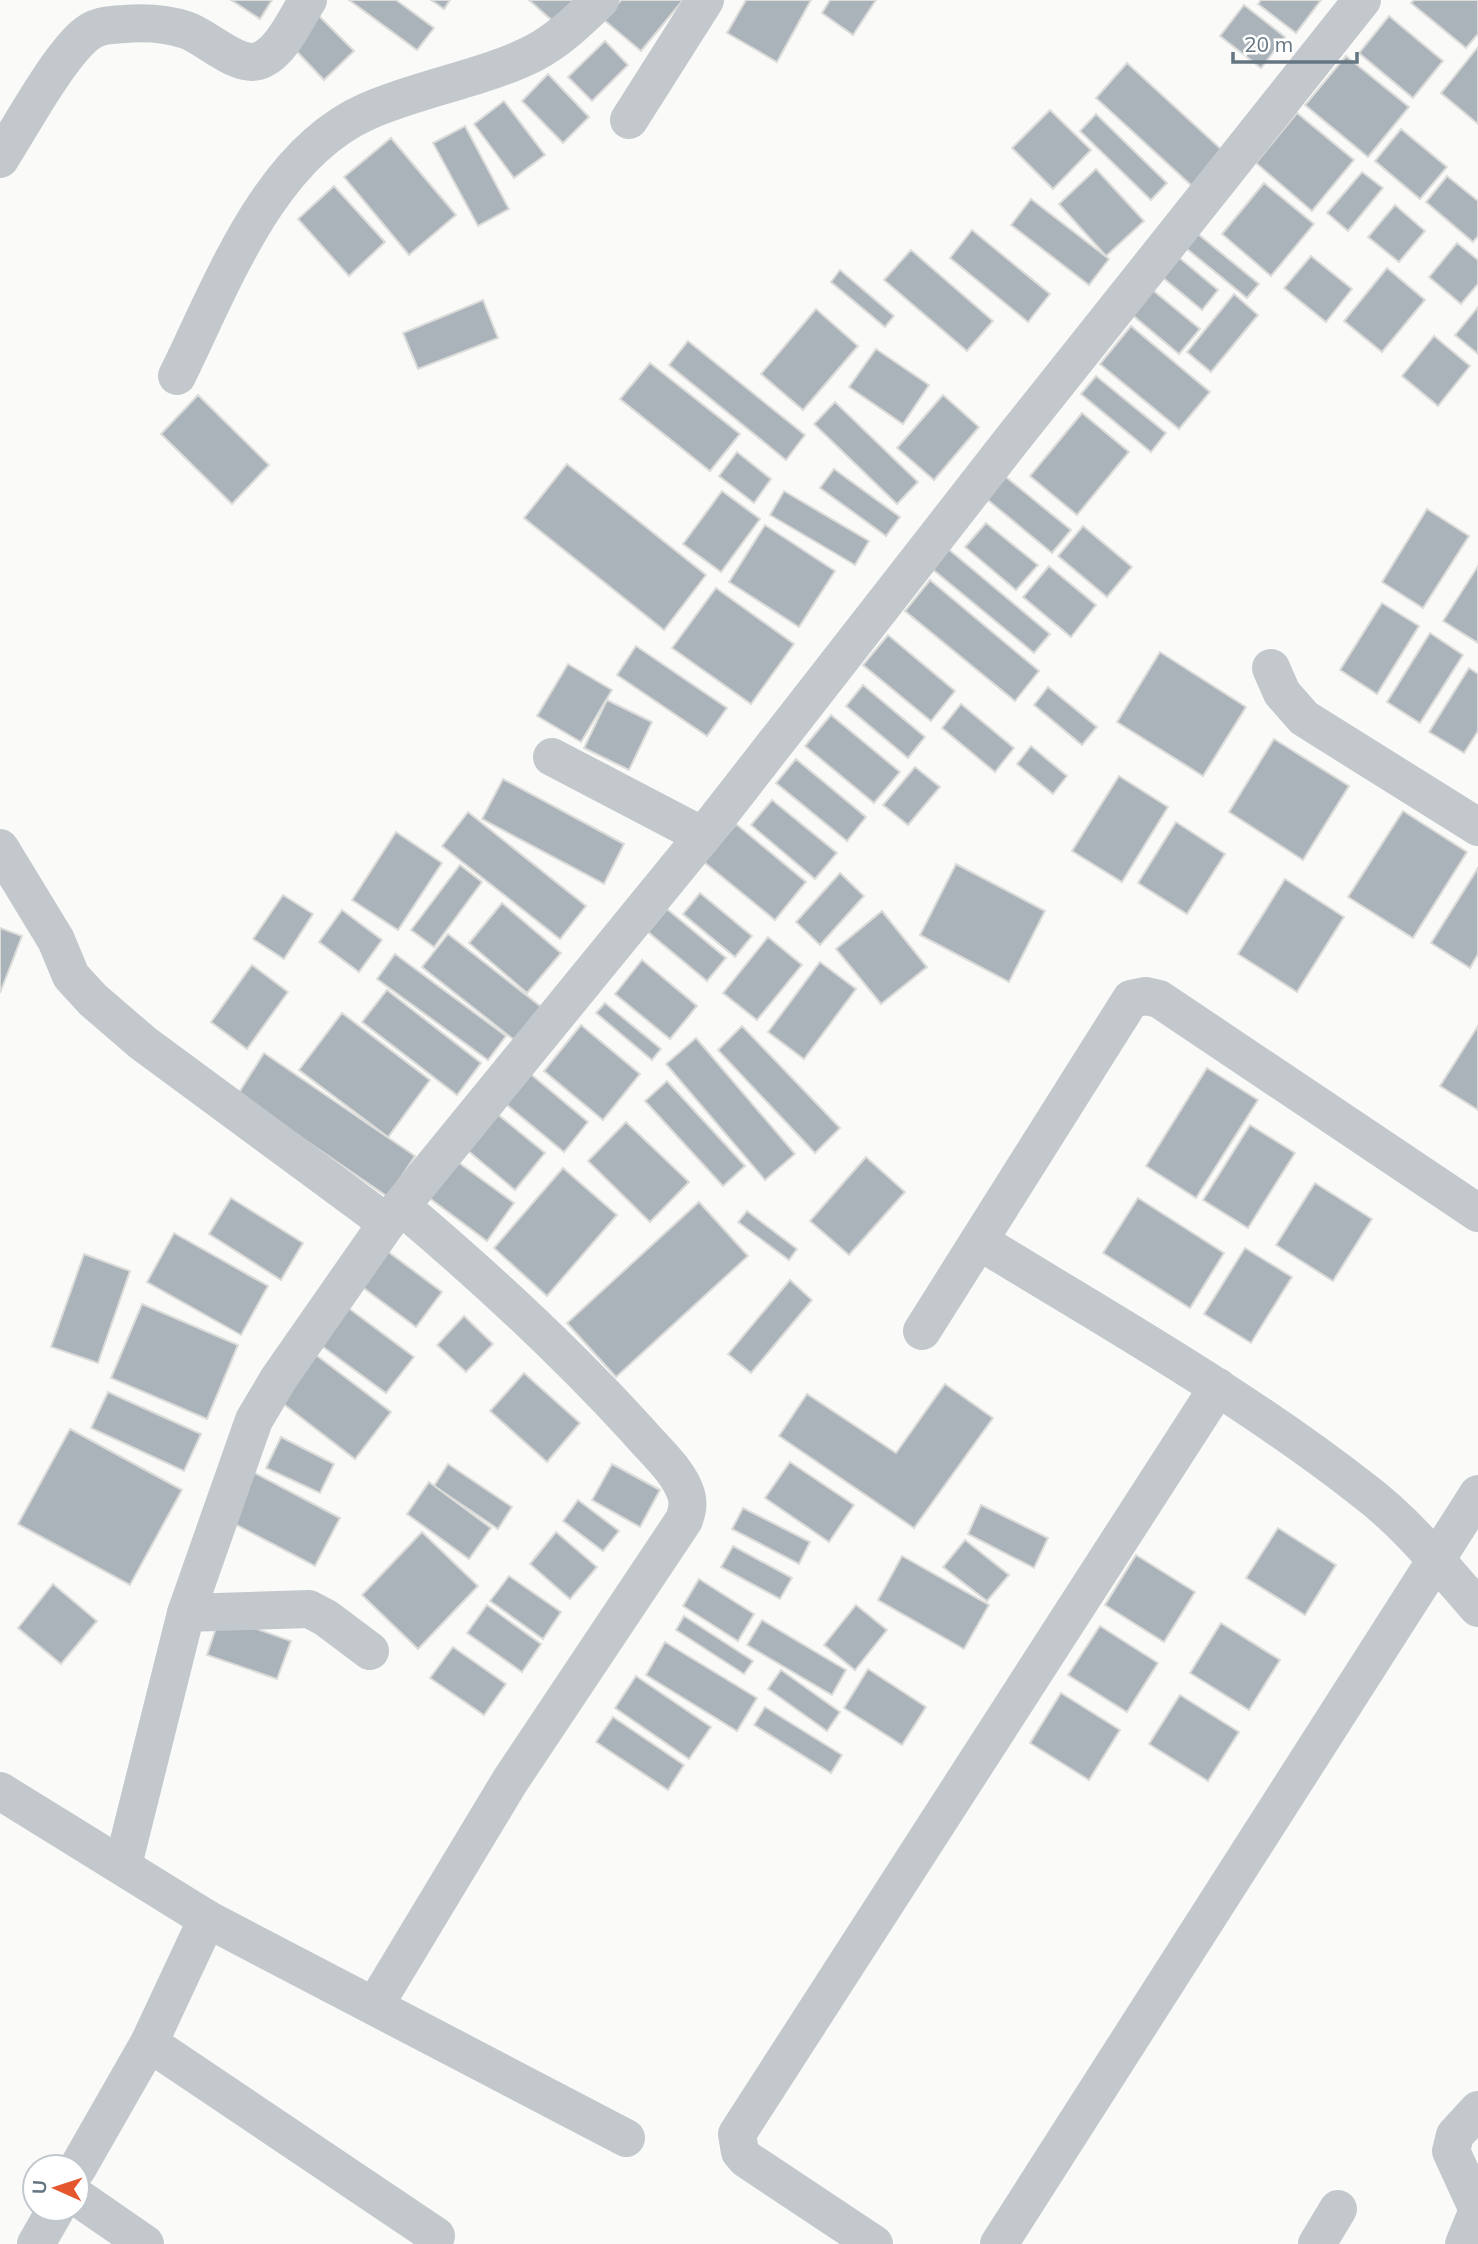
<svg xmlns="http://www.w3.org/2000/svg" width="1478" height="2244" viewBox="0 0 1478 2244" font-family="Mulish,sans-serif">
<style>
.building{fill:#aab3b9;stroke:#dcdcda;stroke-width:2}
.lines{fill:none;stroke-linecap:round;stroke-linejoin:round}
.street{stroke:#c3c8cc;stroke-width:38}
</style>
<rect width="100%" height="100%" fill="#fafaf8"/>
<g class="building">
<path d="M231 0H272L260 19Z"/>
<path d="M349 0H396L434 28 417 50Z"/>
<path d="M431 0H450L444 9Z"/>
<path d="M529 0H579L556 24Z"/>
<path d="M621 0H683L641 51 604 20Z"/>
<path d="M746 0H811L777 62 727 33Z"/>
<path d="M830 0H876L853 35 822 13Z"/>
<path d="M1261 0H1321L1296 33 1258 4Z"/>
<path d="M1414 0H1478V34L1466 48 1411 3Z"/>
<path d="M1244 5 1285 37 1261 68 1220 36Z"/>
<path d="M315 12 354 51 324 80 286 40Z"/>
<path d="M1389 16 1443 61 1413 98 1359 53Z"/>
<path d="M605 41 628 65 592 101 568 77Z"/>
<path d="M1478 47V124L1441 93Z"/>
<path d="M1346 56 1409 107 1368 157 1305 105Z"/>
<path d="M1127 63 1223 151 1192 186 1096 98Z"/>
<path d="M548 74 589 117 563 143 522 101Z"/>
<path d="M504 101 545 155 514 178 474 124Z"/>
<path d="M1050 110 1091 150 1053 189 1012 148Z"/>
<path d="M1297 113 1354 160 1312 211 1256 163Z"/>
<path d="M1096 114 1167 183 1151 200 1080 131Z"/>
<path d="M465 126 509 209 478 226 433 143Z"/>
<path d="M1401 129 1447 167 1420 199 1375 161Z"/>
<path d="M391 138 456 215 409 255 344 177Z"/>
<path d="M1096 169 1144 221 1106 256 1059 204Z"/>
<path d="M1362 172 1383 188 1348 231 1327 213Z"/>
<path d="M1447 176 1478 201V236L1473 242 1426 202Z"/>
<path d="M1264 183 1314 224 1271 276 1222 234Z"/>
<path d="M334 186 385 242 349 276 298 219Z"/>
<path d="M1031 199 1109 259 1089 285 1011 225Z"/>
<path d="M1395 205 1425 231 1399 262 1368 237Z"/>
<path d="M972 230 1050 294 1028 322 950 258Z"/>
<path d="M1193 230 1259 284 1247 298 1181 244Z"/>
<path d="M1457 243 1478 260V284L1461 304 1429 277Z"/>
<path d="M911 250 993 321 967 351 884 280Z"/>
<path d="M1177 256 1218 290 1202 310 1161 276Z"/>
<path d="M1311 256 1352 289 1326 322 1284 288Z"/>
<path d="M1387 268 1425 300 1382 352 1344 321Z"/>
<path d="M840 270 894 316 885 327 831 282Z"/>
<path d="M1150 288 1200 329 1179 354 1130 313Z"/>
<path d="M1234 294 1258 315 1211 372 1187 352Z"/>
<path d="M483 300 498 338 418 369 403 333Z"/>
<path d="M1478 307V354L1455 335Z"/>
<path d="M816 309 858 346 803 410 761 374Z"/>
<path d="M1131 326 1210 392 1179 429 1100 364Z"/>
<path d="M1434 336 1470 366 1438 406 1402 376Z"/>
<path d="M688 341 805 435 786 460 669 365Z"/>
<path d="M876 349 929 385 903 424 849 387Z"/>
<path d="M650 363 740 434 710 471 620 399Z"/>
<path d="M1096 376 1166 433 1151 452 1081 394Z"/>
<path d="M198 395 269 465 232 504 161 434Z"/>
<path d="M943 395 979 427 934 480 897 448Z"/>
<path d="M835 402 918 482 897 504 814 424Z"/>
<path d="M1082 413 1129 452 1077 515 1030 476Z"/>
<path d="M737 452 771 479 754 503 719 476Z"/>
<path d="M567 464 706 575 664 630 524 518Z"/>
<path d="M834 469 900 517 886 536 820 488Z"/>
<path d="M1001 473 1071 530 1052 553 983 496Z"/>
<path d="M722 491 760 519 721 572 683 544Z"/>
<path d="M784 491 869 541 855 565 770 515Z"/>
<path d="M1427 509 1469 536 1423 608 1382 582Z"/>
<path d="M986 523 1038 565 1016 590 965 547Z"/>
<path d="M765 525 835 571 799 627 729 582Z"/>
<path d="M1083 526 1132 567 1107 597 1058 556Z"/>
<path d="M941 543 1050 634 1034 653 925 563Z"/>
<path d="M1049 566 1096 605 1071 637 1023 597Z"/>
<path d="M1478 566V643L1443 621Z"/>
<path d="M930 580 1039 671 1015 701 905 611Z"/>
<path d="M716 588 794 644 751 704 672 648Z"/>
<path d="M1382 603 1419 626 1377 694 1340 670Z"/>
<path d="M1430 633 1463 655 1420 723 1387 702Z"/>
<path d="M888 635 955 691 931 721 863 665Z"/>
<path d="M636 646 727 708 707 736 617 675Z"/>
<path d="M1160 652 1246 707 1203 776 1117 722Z"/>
<path d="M568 664 612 690 581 742 537 716Z"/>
<path d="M1469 668 1478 674V731L1464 753 1429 732Z"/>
<path d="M863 685 925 737 908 758 846 706Z"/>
<path d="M1048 687 1097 727 1082 745 1034 705Z"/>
<path d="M607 700 652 722 629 770 584 748Z"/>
<path d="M961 704 1014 748 995 772 942 728Z"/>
<path d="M831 715 900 772 874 803 805 746Z"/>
<path d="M1274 739 1349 786 1303 860 1229 812Z"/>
<path d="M1031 746 1067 776 1053 794 1017 764Z"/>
<path d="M796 759 866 817 847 841 776 783Z"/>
<path d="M915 767 940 787 908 825 883 805Z"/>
<path d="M1119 776 1168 807 1122 882 1072 851Z"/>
<path d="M503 779 624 844 604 884 482 819Z"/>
<path d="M772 800 837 853 815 879 751 825Z"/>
<path d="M1403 811 1467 852 1413 938 1348 897Z"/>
<path d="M468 812 586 906 560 939 442 846Z"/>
<path d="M1176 822 1225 854 1187 914 1138 883Z"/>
<path d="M736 824 806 882 775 920 704 862Z"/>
<path d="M396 832 442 863 398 930 352 900Z"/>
<path d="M956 864 1045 911 1009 982 920 935Z"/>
<path d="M460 865 482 882 434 947 411 930Z"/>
<path d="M1478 868V954L1470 968 1431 943Z"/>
<path d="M840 873 864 896 820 945 796 922Z"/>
<path d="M1285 879 1344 917 1297 992 1238 954Z"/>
<path d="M700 893 752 936 735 957 683 914Z"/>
<path d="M283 895 313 914 284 959 253 939Z"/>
<path d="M502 903 561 953 527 993 469 943Z"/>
<path d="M667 909 726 958 707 981 648 932Z"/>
<path d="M342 910 382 940 359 972 319 942Z"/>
<path d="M882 911 927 967 881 1004 836 949Z"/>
<path d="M0 928 22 936 0 993Z"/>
<path d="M448 934 544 1009 518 1043 422 967Z"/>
<path d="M768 937 802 965 757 1020 723 993Z"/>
<path d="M395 954 506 1036 488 1060 377 979Z"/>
<path d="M642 960 697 1006 670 1039 615 994Z"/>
<path d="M820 962 856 989 804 1059 768 1032Z"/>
<path d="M252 965 288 992 247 1049 211 1022Z"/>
<path d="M387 990 481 1063 457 1095 362 1022Z"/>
<path d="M605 1003 661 1049 652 1060 596 1013Z"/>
<path d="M342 1013 430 1080 388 1137 299 1070Z"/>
<path d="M581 1025 640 1074 603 1120 544 1071Z"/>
<path d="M742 1026 840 1128 815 1153 718 1050Z"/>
<path d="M1478 1026V1110L1440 1086Z"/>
<path d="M696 1038 795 1154 765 1180 666 1064Z"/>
<path d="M264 1053 415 1156 388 1197 238 1094Z"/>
<path d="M521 1066 588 1122 564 1152 496 1096Z"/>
<path d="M1207 1068 1258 1100 1196 1198 1146 1166Z"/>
<path d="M667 1081 745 1166 723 1186 645 1101Z"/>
<path d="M490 1108 545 1153 515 1190 460 1144Z"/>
<path d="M626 1122 689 1182 650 1222 588 1161Z"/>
<path d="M1250 1125 1295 1153 1248 1228 1203 1200Z"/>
<path d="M451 1157 514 1203 487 1241 424 1194Z"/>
<path d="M866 1157 905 1192 849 1255 810 1221Z"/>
<path d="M563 1168 617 1215 547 1296 494 1248Z"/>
<path d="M1315 1183 1372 1219 1333 1281 1276 1245Z"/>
<path d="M231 1198 303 1243 281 1280 209 1234Z"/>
<path d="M1138 1198 1224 1253 1190 1308 1103 1253Z"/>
<path d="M699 1202 748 1256 616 1377 567 1323Z"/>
<path d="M747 1211 797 1249 789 1260 738 1222Z"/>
<path d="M174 1233 268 1286 241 1335 147 1282Z"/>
<path d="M383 1248 442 1292 416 1327 357 1283Z"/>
<path d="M1245 1248 1292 1277 1251 1343 1204 1314Z"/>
<path d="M84 1254 130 1271 98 1363 51 1347Z"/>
<path d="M790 1280 812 1300 751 1373 728 1354Z"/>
<path d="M142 1304 238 1345 207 1419 111 1378Z"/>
<path d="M343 1304 414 1357 386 1393 315 1341Z"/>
<path d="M464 1316 493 1344 466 1372 437 1345Z"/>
<path d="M312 1352 391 1412 355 1459 277 1399Z"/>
<path d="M524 1373 580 1423 547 1462 490 1411Z"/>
<path d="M945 1384 993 1418 914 1528 779 1436 807 1394 896 1453Z"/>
<path d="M108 1392 201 1434 184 1471 91 1428Z"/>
<path d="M70 1429 182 1490 130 1585 18 1524Z"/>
<path d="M281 1437 334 1464 320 1493 266 1468Z"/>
<path d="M790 1462 854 1505 829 1542 765 1498Z"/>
<path d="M448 1464 512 1507 498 1529 434 1486Z"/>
<path d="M612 1464 660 1490 640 1527 592 1500Z"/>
<path d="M253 1472 340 1518 315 1566 227 1520Z"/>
<path d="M429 1482 491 1528 469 1559 407 1514Z"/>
<path d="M578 1500 619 1531 603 1551 563 1521Z"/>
<path d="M981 1505 1048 1538 1034 1568 968 1534Z"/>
<path d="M743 1508 810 1542 799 1564 732 1529Z"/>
<path d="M1278 1528 1336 1565 1305 1615 1246 1578Z"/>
<path d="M422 1532 478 1586 418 1649 362 1595Z"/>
<path d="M556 1532 597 1567 570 1599 530 1564Z"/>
<path d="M965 1540 1009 1575 987 1601 943 1567Z"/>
<path d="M733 1546 792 1578 780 1599 721 1567Z"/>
<path d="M1136 1555 1195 1592 1164 1642 1105 1605Z"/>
<path d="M902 1556 989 1605 964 1649 878 1600Z"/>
<path d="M509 1576 561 1612 543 1639 490 1601Z"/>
<path d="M699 1579 754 1614 738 1641 683 1606Z"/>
<path d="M53 1584 97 1621 61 1664 18 1628Z"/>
<path d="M487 1605 541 1644 522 1672 467 1633Z"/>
<path d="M856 1605 887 1630 855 1670 824 1645Z"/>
<path d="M220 1616 291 1641 277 1679 207 1655Z"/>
<path d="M684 1616 753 1661 744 1674 676 1630Z"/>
<path d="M762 1620 846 1670 832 1695 747 1645Z"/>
<path d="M1221 1623 1280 1660 1249 1710 1190 1673Z"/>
<path d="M1100 1626 1158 1663 1127 1712 1068 1675Z"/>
<path d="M665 1642 757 1698 737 1731 646 1675Z"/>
<path d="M453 1647 506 1684 484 1715 430 1678Z"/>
<path d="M868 1669 926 1707 902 1745 844 1708Z"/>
<path d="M781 1670 840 1712 827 1731 768 1689Z"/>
<path d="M636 1676 711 1727 689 1759 615 1708Z"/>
<path d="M1061 1693 1120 1730 1089 1780 1030 1743Z"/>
<path d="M1180 1695 1239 1732 1208 1781 1149 1744Z"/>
<path d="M765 1707 842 1755 831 1773 754 1725Z"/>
<path d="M613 1717 684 1765 668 1790 596 1742Z"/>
</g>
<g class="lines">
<g class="street">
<path d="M629 120 705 0"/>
<path d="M0 159C21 126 56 61 84 36 96 25 109 25 124 24 146 22 165 23 186 30 208 37 240 72 263 59 283 49 296 18 308 0"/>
<path d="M177 376C222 285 269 154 368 111 420 88 485 78 534 53 559 40 579 20 600 0"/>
<path d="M1271 668 1282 693 1304 718 1478 827"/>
<path d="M552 757 703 836"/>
<path d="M0 848 56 940 71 976 93 1000 143 1043 387 1223"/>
<path d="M979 1241C1109 1321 1243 1396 1363 1490 1407 1523 1442 1567 1478 1608"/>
<path d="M922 1331 1131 999 1146 996 1159 999 1478 1213"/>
<path d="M186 1613 309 1609 326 1618 370 1651"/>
<path d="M0 1791 207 1919 626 2138"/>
<path d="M123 1865 186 1613 254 1420 279 1378 387 1223 703 836 1011 441 1362 0"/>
<path d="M375 2005 510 1781 684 1520C687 1511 689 1504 686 1494 678 1470 654 1450 638 1431 565 1351 485 1277 402 1207"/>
<path d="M149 2043 436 2236"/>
<path d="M1478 2110 1455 2135 1451 2151 1478 2210"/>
<path d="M77 2169 149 2043 207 1919"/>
<path d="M77 2197 145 2244"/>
<path d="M36 2244 56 2209"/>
<path d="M874 2244 746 2159 740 2152 737 2134 1218 1387"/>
<path d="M999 2244 1478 1494"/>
<path d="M1317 2244 1338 2209"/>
<path d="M1464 2244 1478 2210"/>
</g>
</g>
<g transform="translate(56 2188) rotate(273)"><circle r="33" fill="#ffffff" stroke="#c1c8cd" stroke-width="2"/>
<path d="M0-5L12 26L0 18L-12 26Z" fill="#e4572e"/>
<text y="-10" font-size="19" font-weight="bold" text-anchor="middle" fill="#657683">U</text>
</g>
<path d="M1233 52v10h124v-10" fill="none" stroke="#657683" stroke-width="3.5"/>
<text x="1244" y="52" font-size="21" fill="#657683" stroke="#ffffff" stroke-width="5" paint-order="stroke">20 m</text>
</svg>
